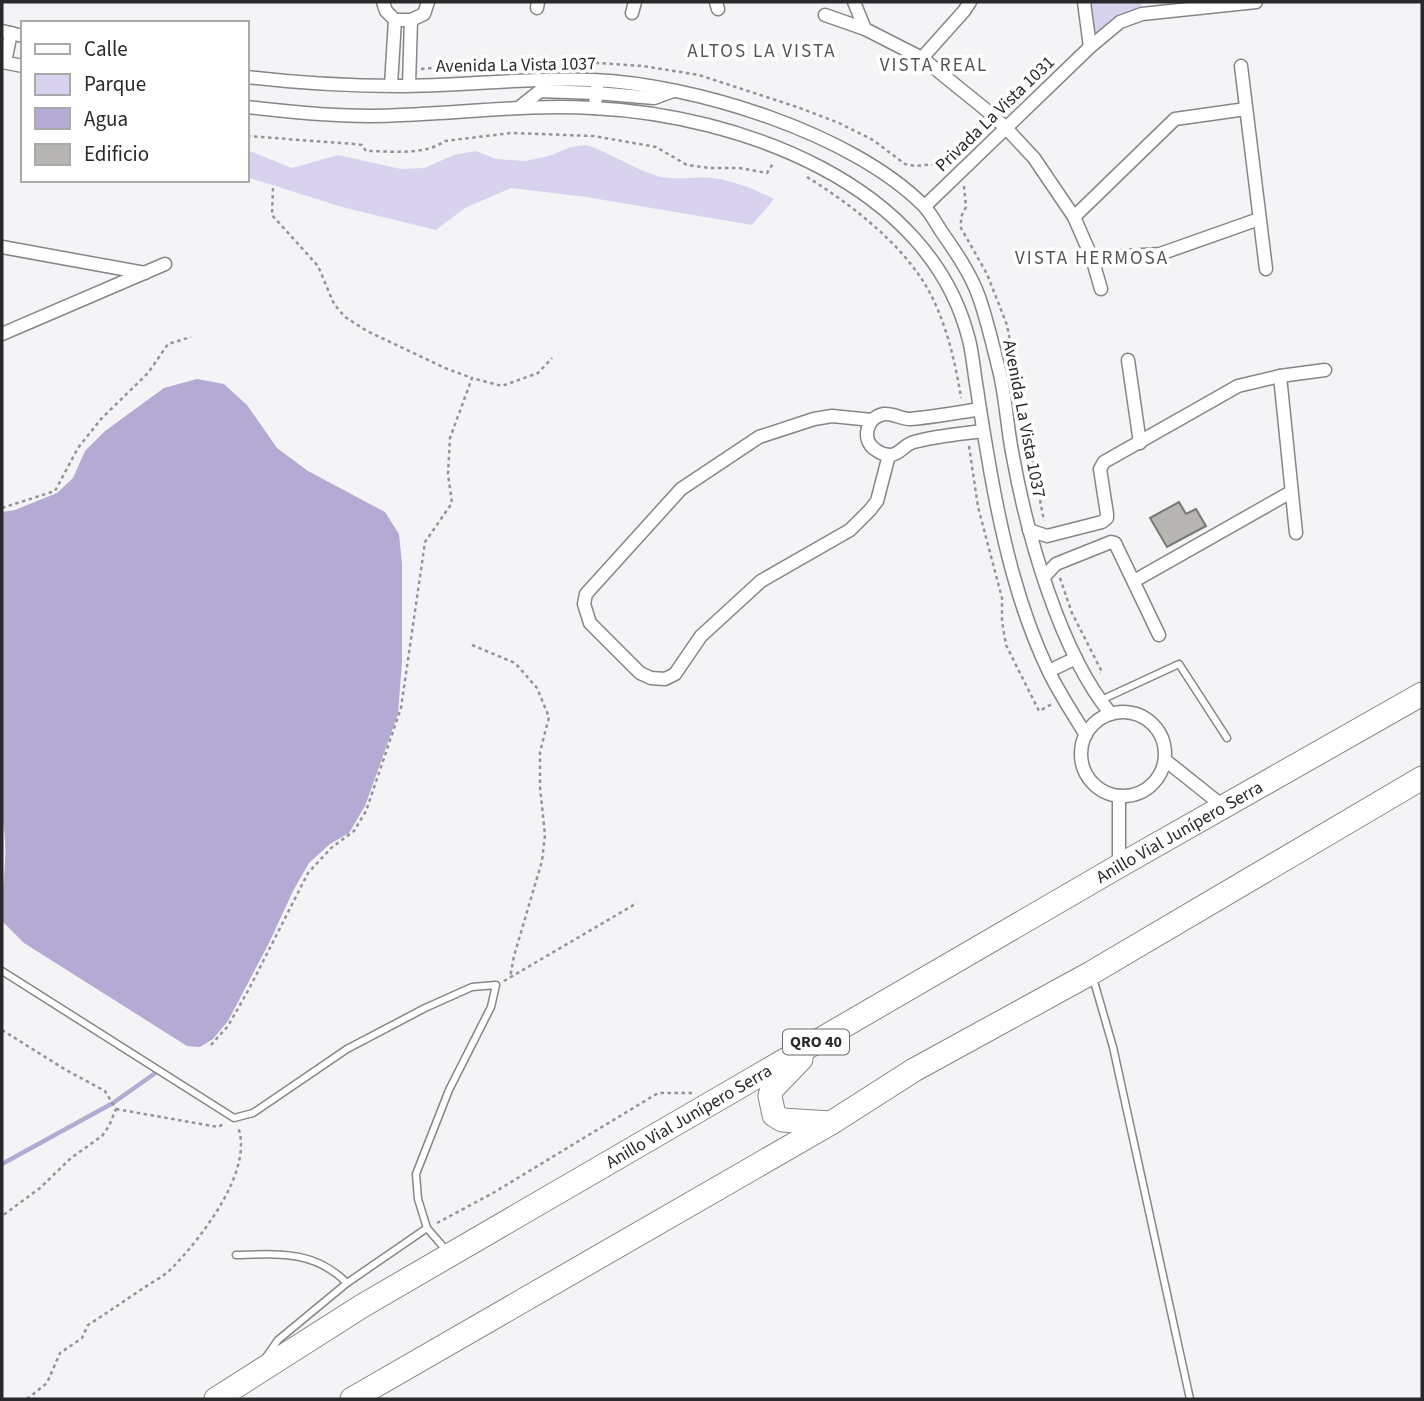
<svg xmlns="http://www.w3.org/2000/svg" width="1424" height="1401" viewBox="0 0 1424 1401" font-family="'Source Sans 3',sans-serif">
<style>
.green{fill:#d8d2ee}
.water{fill:#b4aad4}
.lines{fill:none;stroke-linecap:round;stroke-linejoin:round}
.stream{stroke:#b4aad4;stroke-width:4.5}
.building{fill:#b6b5b1;stroke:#797774;stroke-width:2}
.lane-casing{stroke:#868689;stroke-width:9}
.street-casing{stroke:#868689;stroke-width:15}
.highway-casing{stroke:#868689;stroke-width:25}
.path{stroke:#949496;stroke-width:2.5;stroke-dasharray:3.5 3.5;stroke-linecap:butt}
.lane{stroke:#fff;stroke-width:6}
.street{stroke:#fff;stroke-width:12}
.highway{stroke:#fff;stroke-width:23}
.labels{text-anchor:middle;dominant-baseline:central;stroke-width:7;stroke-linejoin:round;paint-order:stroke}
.shield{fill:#fff;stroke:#69686a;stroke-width:2}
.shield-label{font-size:16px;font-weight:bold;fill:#29282a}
.street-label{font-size:18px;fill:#29282a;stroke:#fff}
.neighbourhood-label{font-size:19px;letter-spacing:2px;fill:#545356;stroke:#fff}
</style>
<rect width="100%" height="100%" fill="#f4f4f7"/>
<g class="green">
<path d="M1084 2H1141L1142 14 1090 47Z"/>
<path d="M586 145C611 153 632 168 657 176 674 181 694 176 712 178 735 181 754 189 774 199L752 225 586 197 511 188 465 208 436 230 342 207 247 177V150L292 168 338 155 401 169 424 168 454 155 476 151 496 159 525 161 549 156 571 147Z"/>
</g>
<path class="water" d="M197 379 224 384 247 405 277 448 308 471 385 512 399 534 402 564V662L398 714 365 806 349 833 330 844 309 863 293 891 269 943 228 1021 213 1039 200 1047 187 1046 24 943 2 921C1 883 10 856 2 817V512L15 510 57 493 73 478 85 451 105 431 164 388Z"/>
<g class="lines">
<path class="stream" d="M2 1164 113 1103 154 1074"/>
</g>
<path class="building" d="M1179 502 1186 514 1196 509 1206 526 1167 547 1150 518Z"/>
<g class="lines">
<g class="lane-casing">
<g id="lane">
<path d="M1099 701 1179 664 1227 738"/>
<path d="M2 971 234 1118 253 1113 347 1049 425 1008 472 987 496 985 491 1007 449 1090 416 1174 418 1199 427 1228 446 1250"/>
<path d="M1093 978 1113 1047 1190 1399"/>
<path d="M236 1255C279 1254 314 1250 347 1283"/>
<path d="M266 1357 278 1340 347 1283 427 1228"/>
</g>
</g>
<g class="street-casing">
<g id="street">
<path d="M383 2 386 11 395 20H411L424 14 428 2"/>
<path d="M716 2 718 9"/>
<path d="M854 2 865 29"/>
<path d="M1084 2 1090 47"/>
<path d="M537 8 538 2"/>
<path d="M632 13 635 2"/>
<path d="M825 15 865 29 922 58 985 109 1006 128 1034 158 1074 217 1092 258 1101 289"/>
<path d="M2 31 23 36"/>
<path d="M922 58 964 11 970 2"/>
<path d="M2 62 23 66"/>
<path d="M5 62 11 33"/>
<path d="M1241 66 1266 269"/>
<path d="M247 77C297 83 347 86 398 86 463 86 528 77 593 80 694 84 851 133 923 205 930 212 936 223 941 231 955 251 971 274 979 297 987 320 993 346 999 370 1006 398 1007 428 1013 457 1027 534 1060 653 1111 714"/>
<path d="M391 85 395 20"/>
<path d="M409 85 411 20"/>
<path d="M521 106 540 91 596 93 597 86"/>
<path d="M247 107C298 113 350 118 401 115 467 113 528 104 593 108 739 115 930 183 969 340 973 356 974 373 977 389 981 418 986 446 991 475 1003 541 1019 609 1048 670 1059 693 1073 714 1086 735"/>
<path d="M595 108 596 93 654 98 673 91"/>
<path d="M925 206 1090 47 1120 22 1142 14 1256 2"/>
<path d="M1074 217 1175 119 1246 109"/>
<path d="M2 247 145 273"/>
<path d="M1092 258 1160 254 1259 219"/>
<path d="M2 334 165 264"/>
<path d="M1128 360 1140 443"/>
<path d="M1280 376 1296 533"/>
<path d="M980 409C957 413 933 417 910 419 901 419 893 413 884 414 867 417 860 440 876 450 880 453 886 455 891 455 900 454 905 444 914 442 936 436 960 434 983 431"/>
<path d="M872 420 832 416 814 419 759 437 681 489 586 594 584 604 590 623 640 673 651 678 665 679 675 674 701 636 761 581 850 530 870 510 877 501 889 455"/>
<path d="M1029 530 1047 536 1102 522 1107 518V514L1100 469 1104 462 1238 386 1280 376 1325 370"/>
<path d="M1044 577 1056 564 1111 542 1115 543 1159 635"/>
<path d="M1134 581 1291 492"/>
<path d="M1049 671 1076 658"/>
<circle cx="1123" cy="754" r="42"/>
<path d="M1165 760 1224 807"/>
<path d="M1119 796V866"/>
</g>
</g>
<g class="highway-casing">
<g id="highway">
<path d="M801 1059 772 1089 770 1096 774 1115 782 1120 831 1123"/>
<path id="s1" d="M216 1399 362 1306 1119 866 1422 694"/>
<path d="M352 1399 831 1123 914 1070 1091 973 1422 778"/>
</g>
</g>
<g class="path">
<path d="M421 69 514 61H569L643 66 699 75 797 107 839 123 873 140 905 164 915 166 936 164 945 167"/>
<path d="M247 136 354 144 362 145 366 151C391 151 424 156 445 141L511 133 594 136 656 147 687 165 710 168H740L767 173 774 162"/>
<path d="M807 177C849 203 896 239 923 281 944 314 955 359 961 398"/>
<path d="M964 186 966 207 961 217V228L987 274 1007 325 1044 521"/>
<path d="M273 188 272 215 318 266 334 304 345 317 367 331 445 368 472 378"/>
<path d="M969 446 978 507 1002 598V621L1006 645 1039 711 1052 704"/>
<path d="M2 508 55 491 78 448 101 419 148 373 168 344 191 337"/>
<path d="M1060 578 1072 613 1102 672 1100 673"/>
<path d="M472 645 515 663 537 688 549 717 540 752V787L545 835 542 861 514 956 510 978"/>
<path d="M504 981 637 903"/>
<path d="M2 1030 66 1070 105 1091 116 1109 109 1126 102 1136 71 1158 40 1188 2 1216"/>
<path d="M211 1045 228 1026 249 989 308 873 331 848 354 831 366 811 401 708 425 542 452 503 448 474 450 438 472 378 502 386 538 373 552 358"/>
<path d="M116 1109 218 1127 225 1123"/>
<path d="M437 1223 493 1193 658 1093H692"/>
<path d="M27 1399 47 1383 60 1353 82 1338 88 1325C107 1313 124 1301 142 1289 152 1282 165 1276 173 1267 202 1237 254 1170 238 1127"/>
</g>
<use href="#lane" class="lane"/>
<use href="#street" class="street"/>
<use href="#highway" class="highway"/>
</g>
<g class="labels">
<rect class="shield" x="783" y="1029.5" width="66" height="25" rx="5"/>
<g class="shield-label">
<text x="816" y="1042">QRO 40</text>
</g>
<g class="street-label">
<text transform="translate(516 65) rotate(-1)">Avenida La Vista 1037</text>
<text transform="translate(995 114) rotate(-44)">Privada La Vista 1031</text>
<text transform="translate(1024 419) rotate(79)">Avenida La Vista 1037</text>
<text stroke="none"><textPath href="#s1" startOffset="1118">Anillo Vial Junípero Serra</textPath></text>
<text stroke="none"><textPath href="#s1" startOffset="551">Anillo Vial Junípero Serra</textPath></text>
</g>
<g class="neighbourhood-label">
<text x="762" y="51">ALTOS LA VISTA</text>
<text x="934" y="65">VISTA REAL</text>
<text x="1092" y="258">VISTA HERMOSA</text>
</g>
</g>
<rect width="1424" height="1401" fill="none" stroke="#29282a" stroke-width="7"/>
<rect x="21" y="21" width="228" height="161" fill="#ffffff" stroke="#a9a9aa" stroke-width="2"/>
<rect x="35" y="44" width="35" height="10" fill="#ffffff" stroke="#a9a9aa" stroke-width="2"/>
<text x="84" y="56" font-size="21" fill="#29282a">Calle</text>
<rect x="35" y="74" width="35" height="21" fill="#d8d2ee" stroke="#a9a9aa" stroke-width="2"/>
<text x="84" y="91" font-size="21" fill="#29282a">Parque</text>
<rect x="35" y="108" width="35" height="21" fill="#b4aad4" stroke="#a9a9aa" stroke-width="2"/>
<text x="84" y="126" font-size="21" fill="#29282a">Agua</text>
<rect x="35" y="144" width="35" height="21" fill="#b6b5b1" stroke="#a9a9aa" stroke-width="2"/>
<text x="84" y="161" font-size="21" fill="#29282a">Edificio</text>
</svg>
